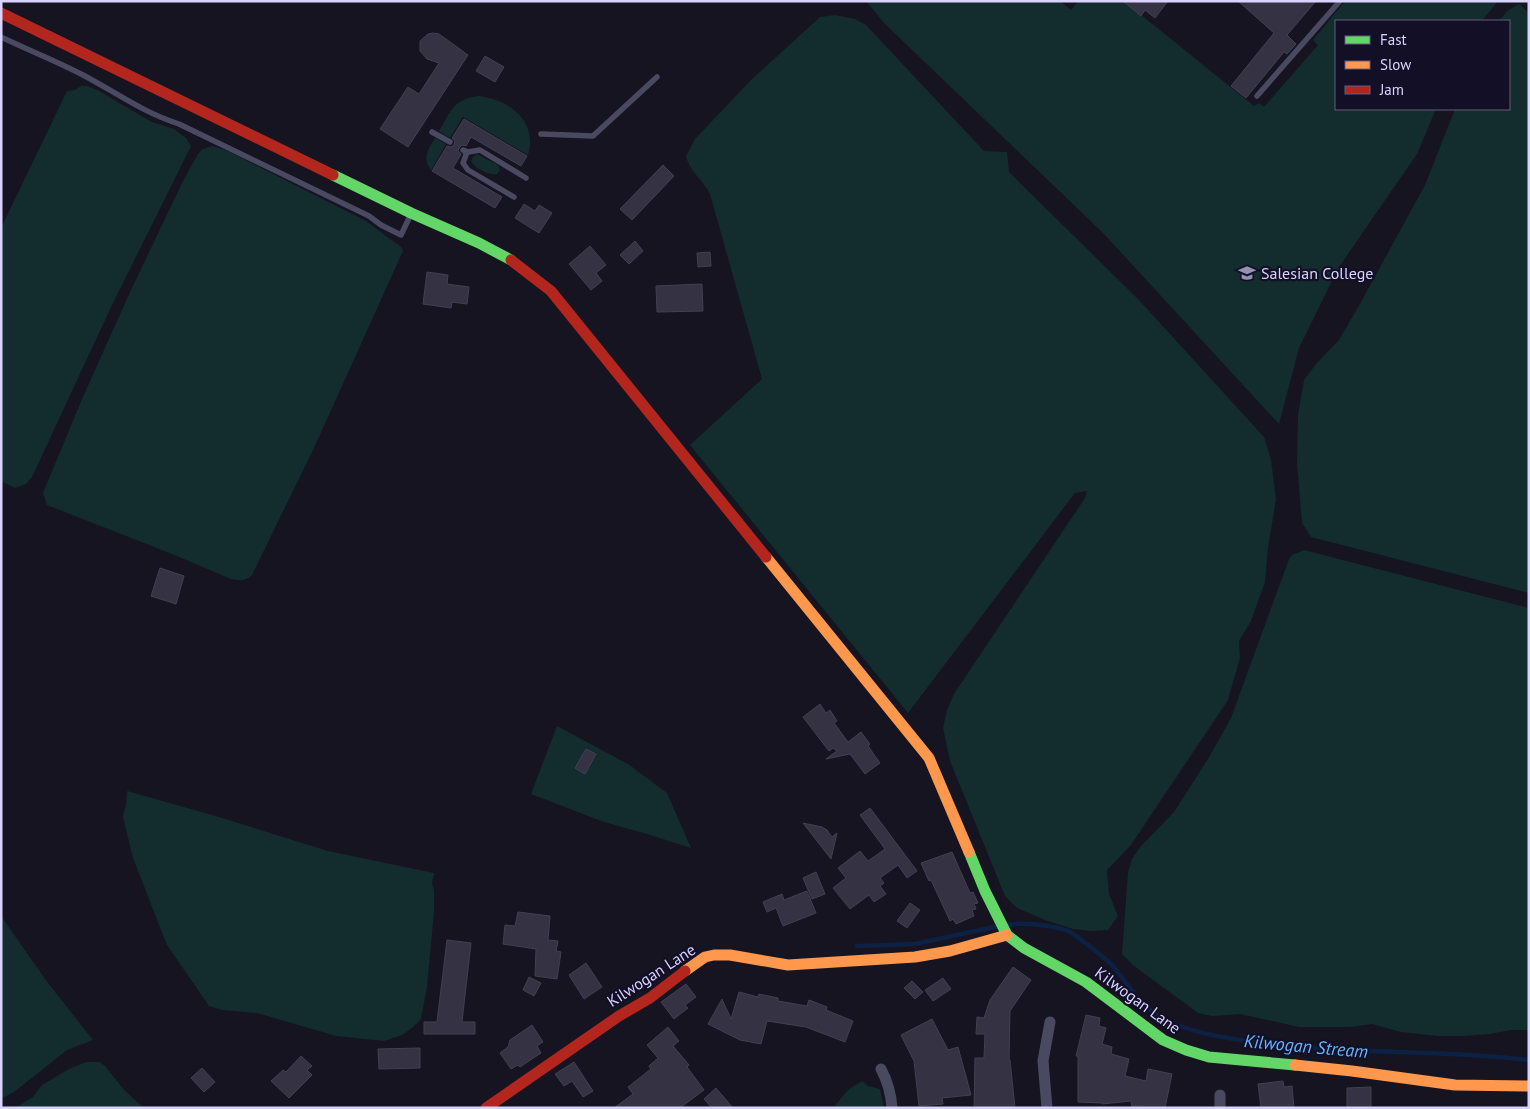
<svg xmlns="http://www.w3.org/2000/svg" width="1530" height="1109" viewBox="0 0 1530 1109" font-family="'PT Sans',sans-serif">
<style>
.green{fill:#132c2d}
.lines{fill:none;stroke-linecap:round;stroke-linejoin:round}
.stream{stroke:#0d2144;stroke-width:4.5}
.building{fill:#343243;stroke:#433f54}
.lane{stroke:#4a4962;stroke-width:5.5}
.street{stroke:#4a4962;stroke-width:11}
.fast{stroke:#63d668;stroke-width:11}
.slow{stroke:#ff974d;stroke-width:11}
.jam{stroke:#b3261e;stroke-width:11}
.labels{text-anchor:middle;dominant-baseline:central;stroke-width:4.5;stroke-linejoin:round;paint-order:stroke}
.poi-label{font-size:16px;fill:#d9d4ff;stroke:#130f26;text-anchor:start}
.street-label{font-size:16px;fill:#d9d4ff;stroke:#130f26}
.water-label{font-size:18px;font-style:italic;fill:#62b6ff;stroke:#130f26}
</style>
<rect width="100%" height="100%" fill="#161421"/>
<g class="green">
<path d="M866 1H1060L1071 10 1078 1H1124L1254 106 1259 103 1264 107 1318 45 1313 40 1345 1H1498L1482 21H1336V109H1436L1417 154 1339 267 1299 348 1279 424 1104 234 885 24Z"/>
<path d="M1519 4 1529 13V593L1311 537 1302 523 1297 463 1298 415 1304 380 1316 364 1339 340 1361 302 1425 185 1455 109H1509V21H1499L1507 11Z"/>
<path d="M835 15 855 19 866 25 984 151 1007 152 1009 172 1139 300 1264 437 1271 460 1276 499 1268 548 1265 582 1251 621 1239 641 1240 658 1228 700 1131 845 1107 870 1109 894 1118 916 1108 930 1092 931 1073 929 1045 920 1017 908 1005 896 950 761 943 728 947 710 954 694 1085 498 1087 491 1075 493 908 713 690 445 762 379 710 194C703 180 689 171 686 156L695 139 751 80 820 17Z"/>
<path d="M81 86H87L99 91 152 122 174 129 186 138 191 146 112 305 32 477 26 484 15 488 1 481V228L67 91 75 90Z"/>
<path d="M479 96C510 100 538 121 528 155L463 117 450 138 439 131C451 111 453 99 479 96Z"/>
<path d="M435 138 446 144 431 170C422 158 428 149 435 138Z"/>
<path d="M213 146 230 152 366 221 401 247 403 251 314 448 252 575C245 581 241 581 231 579L172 554 47 505 43 493 82 399 131 290 184 179 198 154 203 149Z"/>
<path d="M477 154 498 165 500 170 497 174C489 176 474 168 471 161L473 157Z"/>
<path d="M1304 550 1529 608V1030H1511L1489 1034 1463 1036H1438L1401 1032 1372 1024 1350 1027H1299L1240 1014 1212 1016 1198 1013 1134 966 1122 954 1128 872 1132 859 1141 846 1174 812 1208 759 1231 718 1289 559 1292 555Z"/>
<path d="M557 726 628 764 667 793 691 848 647 834 604 822 531 794Z"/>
<path d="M127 791 219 817 328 851 434 873 432 883 434 890V912L427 987 421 1019 412 1028 402 1035 384 1041 336 1036 257 1013 222 1010 209 1006 167 945 133 858 123 817 124 811 126 806Z"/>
<path d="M1 916 48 983 93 1040 67 1050 14 1092 1 1099Z"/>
<path d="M86 1062H100L105 1066 125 1091 144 1108H15L33 1097 42 1085 69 1069Z"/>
<path d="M862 1081 868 1086 880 1089 884 1108H833L849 1089Z"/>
</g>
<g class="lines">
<g class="stream">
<path d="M1007 925C1022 922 1055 925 1070 932 1076 935 1106 959 1111 964 1129 984 1140 1008 1166 1020 1192 1033 1225 1038 1254 1042 1345 1055 1437 1049 1529 1060"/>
<path d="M857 946 915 944 999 926"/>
</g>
</g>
<g class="building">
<path d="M1123 1H1168L1155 18 1145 10 1141 16Z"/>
<path d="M1238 1H1316L1287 35 1296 44 1287 54 1284 52 1246 98 1231 86 1274 33Z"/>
<path d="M433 33 439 34 468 55 408 147 380 129 408 87 419 94 439 63 427 59 420 51V41L428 34Z"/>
<path d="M485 56 504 67 495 82 476 71Z"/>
<path d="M464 119 527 156 521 166 471 137 466 146 462 145 459 148 458 151 461 154 453 168 502 197 495 208 432 171 447 146 451 147 454 145 455 141 452 138Z"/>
<path d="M663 165 674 176 632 220 620 209Z"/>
<path d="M524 204 535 211 539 205 552 213 539 233 515 218Z"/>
<path d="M635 241 643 251 629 264 620 255Z"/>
<path d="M590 246 606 265 596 273 602 281 591 290 569 264Z"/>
<path d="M710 252 711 266 698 267 697 253Z"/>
<path d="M427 272 448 275 447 284 469 287 467 304 452 302 451 308 423 304Z"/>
<path d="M702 284 703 311 657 312 656 286Z"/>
<path d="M160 568 184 576 176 604 151 596Z"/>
<path d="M820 704 826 713 830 710 837 721 834 723 848 742 861 732 870 744 868 746 880 763 865 774 850 754 826 759 837 751 833 748 829 751 803 717Z"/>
<path d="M586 749 596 754 585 774 575 768Z"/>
<path d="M870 808 917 871 907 878 898 865 880 878 884 883 880 886 886 894 874 902 869 895 850 909 833 888 846 878 838 868 860 851 868 861 885 849 860 815Z"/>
<path d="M803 823 822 827 827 830 832 837 837 833 831 859Z"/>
<path d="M952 852 970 893 973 892 978 903 974 904 976 909 972 910 974 916 956 924 953 919 950 921 931 880 929 881 921 863Z"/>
<path d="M816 872 825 894 812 899 803 878Z"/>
<path d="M807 891 816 913 783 926 776 908 767 912 763 902 782 894 784 900Z"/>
<path d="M910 903 920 910 907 928 897 921Z"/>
<path d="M518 912 550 916 548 940 558 941 556 951 561 952 557 979 535 976 536 949 503 944 505 925 515 926Z"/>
<path d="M447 940 471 943 462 1022H475V1034H424V1022H437Z"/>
<path d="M586 963 602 987 584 999 569 975Z"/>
<path d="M1013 967 1031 980 1010 1011 1009 1060H1010L1015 1108H974L975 1058H984L985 1034H976L977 1017 984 1018 990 1000Z"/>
<path d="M529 977 541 983 534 996 523 990Z"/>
<path d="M943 978 951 989 933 1001 925 990Z"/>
<path d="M912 981 923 992 915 999 904 988Z"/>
<path d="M686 984 696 997 685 1005 688 1008 674 1019 661 1002Z"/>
<path d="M739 992 758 997 759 994 778 998V1001L807 1006 809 1000 827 1007 826 1010 853 1021 845 1042 806 1027 767 1021 761 1044 740 1040 708 1024 722 999 731 1019Z"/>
<path d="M1086 1015 1100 1018 1099 1026 1106 1028 1102 1044 1112 1047 1111 1054 1129 1059 1125 1076 1146 1081 1148 1069 1172 1074 1165 1108H1143L1142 1106 1132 1107 1131 1101 1102 1104V1103L1078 1102V1056H1076Z"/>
<path d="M932 1019 948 1050 958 1047 971 1095 942 1098 943 1104 919 1106 914 1061 901 1035Z"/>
<path d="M532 1025 543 1042 537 1046 541 1053 520 1067 518 1065 511 1069 500 1053 508 1047 510 1040Z"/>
<path d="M668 1027 679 1041 673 1046 689 1065 687 1067 704 1090 680 1108H614L633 1094 628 1087 651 1069 649 1066 658 1058 647 1045Z"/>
<path d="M420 1048V1068L379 1069 378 1049Z"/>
<path d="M301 1056 312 1066 307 1070 312 1075 289 1098 271 1081 283 1070 286 1072Z"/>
<path d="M574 1062 593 1091 583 1097 572 1081 564 1086 555 1074Z"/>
<path d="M202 1068 215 1082 204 1092 191 1078Z"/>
<path d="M1283 1081 1284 1087 1292 1086 1294 1108H1261L1258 1084Z"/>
<path d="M1371 1087V1108H1347V1088Z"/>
<path d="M716 1088 733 1108H712L704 1099Z"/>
</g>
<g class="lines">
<g class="lane">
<path d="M1 37C28 50 56 61 83 75 117 93 142 112 179 124L369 216 381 225 401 235 411 214"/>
<path d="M1257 96 1340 1"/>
<path d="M432 132 450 142"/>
<path d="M541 134 593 136 657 77"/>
<path d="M463 150 468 152 480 150 526 178"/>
<path d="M465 151 466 155 463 163 468 170 514 197"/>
</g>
<g class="street">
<path d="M881 1069C888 1082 891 1093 892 1108"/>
<path d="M1220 1095V1108"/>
<path d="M1047 1108 1043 1061 1050 1022"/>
</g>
<g class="fast">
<path d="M333 175 411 213 479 243 511 260"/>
<path d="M969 852 985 891 1007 935 1024 948 1086 982 1163 1040 1186 1050 1209 1057 1295 1065"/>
</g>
<g class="slow">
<path d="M766 557 929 758 969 852"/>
<path d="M685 971 705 957 714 955H730L788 965 915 957 950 951 1007 935"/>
<path d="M1295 1065 1352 1071 1455 1085 1529 1086"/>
</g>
<g class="jam">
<path d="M1 13 333 175"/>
<path d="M511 260 551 291 766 557"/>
<path d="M486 1108 619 1016 650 998 685 971"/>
</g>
</g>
<defs>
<g id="school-bare" transform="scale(1.35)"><path d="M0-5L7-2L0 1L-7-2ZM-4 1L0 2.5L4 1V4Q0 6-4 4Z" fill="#9591b1" stroke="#130f26" stroke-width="2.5" paint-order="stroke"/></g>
</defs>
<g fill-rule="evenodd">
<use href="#school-bare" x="1247" y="273"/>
</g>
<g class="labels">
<g class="poi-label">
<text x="1261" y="273">Salesian College</text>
</g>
<g class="street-label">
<text transform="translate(651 975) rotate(-33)">Kilwogan Lane</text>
<text transform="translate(1138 1000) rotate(36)">Kilwogan Lane</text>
</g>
<g class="water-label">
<text transform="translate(1306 1046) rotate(5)">Kilwogan Stream</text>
</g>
</g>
<rect width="1530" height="1109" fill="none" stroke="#d9d4ff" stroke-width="5"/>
<rect x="1335" y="20" width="175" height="90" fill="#130f26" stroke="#625e7d"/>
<rect x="1345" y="36" width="25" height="8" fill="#63d668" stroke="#625e7d"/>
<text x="1380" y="45" font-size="15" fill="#d9d4ff">Fast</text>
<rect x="1345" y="61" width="25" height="8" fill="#ff974d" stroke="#625e7d"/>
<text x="1380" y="70" font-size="15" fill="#d9d4ff">Slow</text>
<rect x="1345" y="86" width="25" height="8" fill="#b3261e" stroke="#625e7d"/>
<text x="1380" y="95" font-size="15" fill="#d9d4ff">Jam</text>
</svg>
